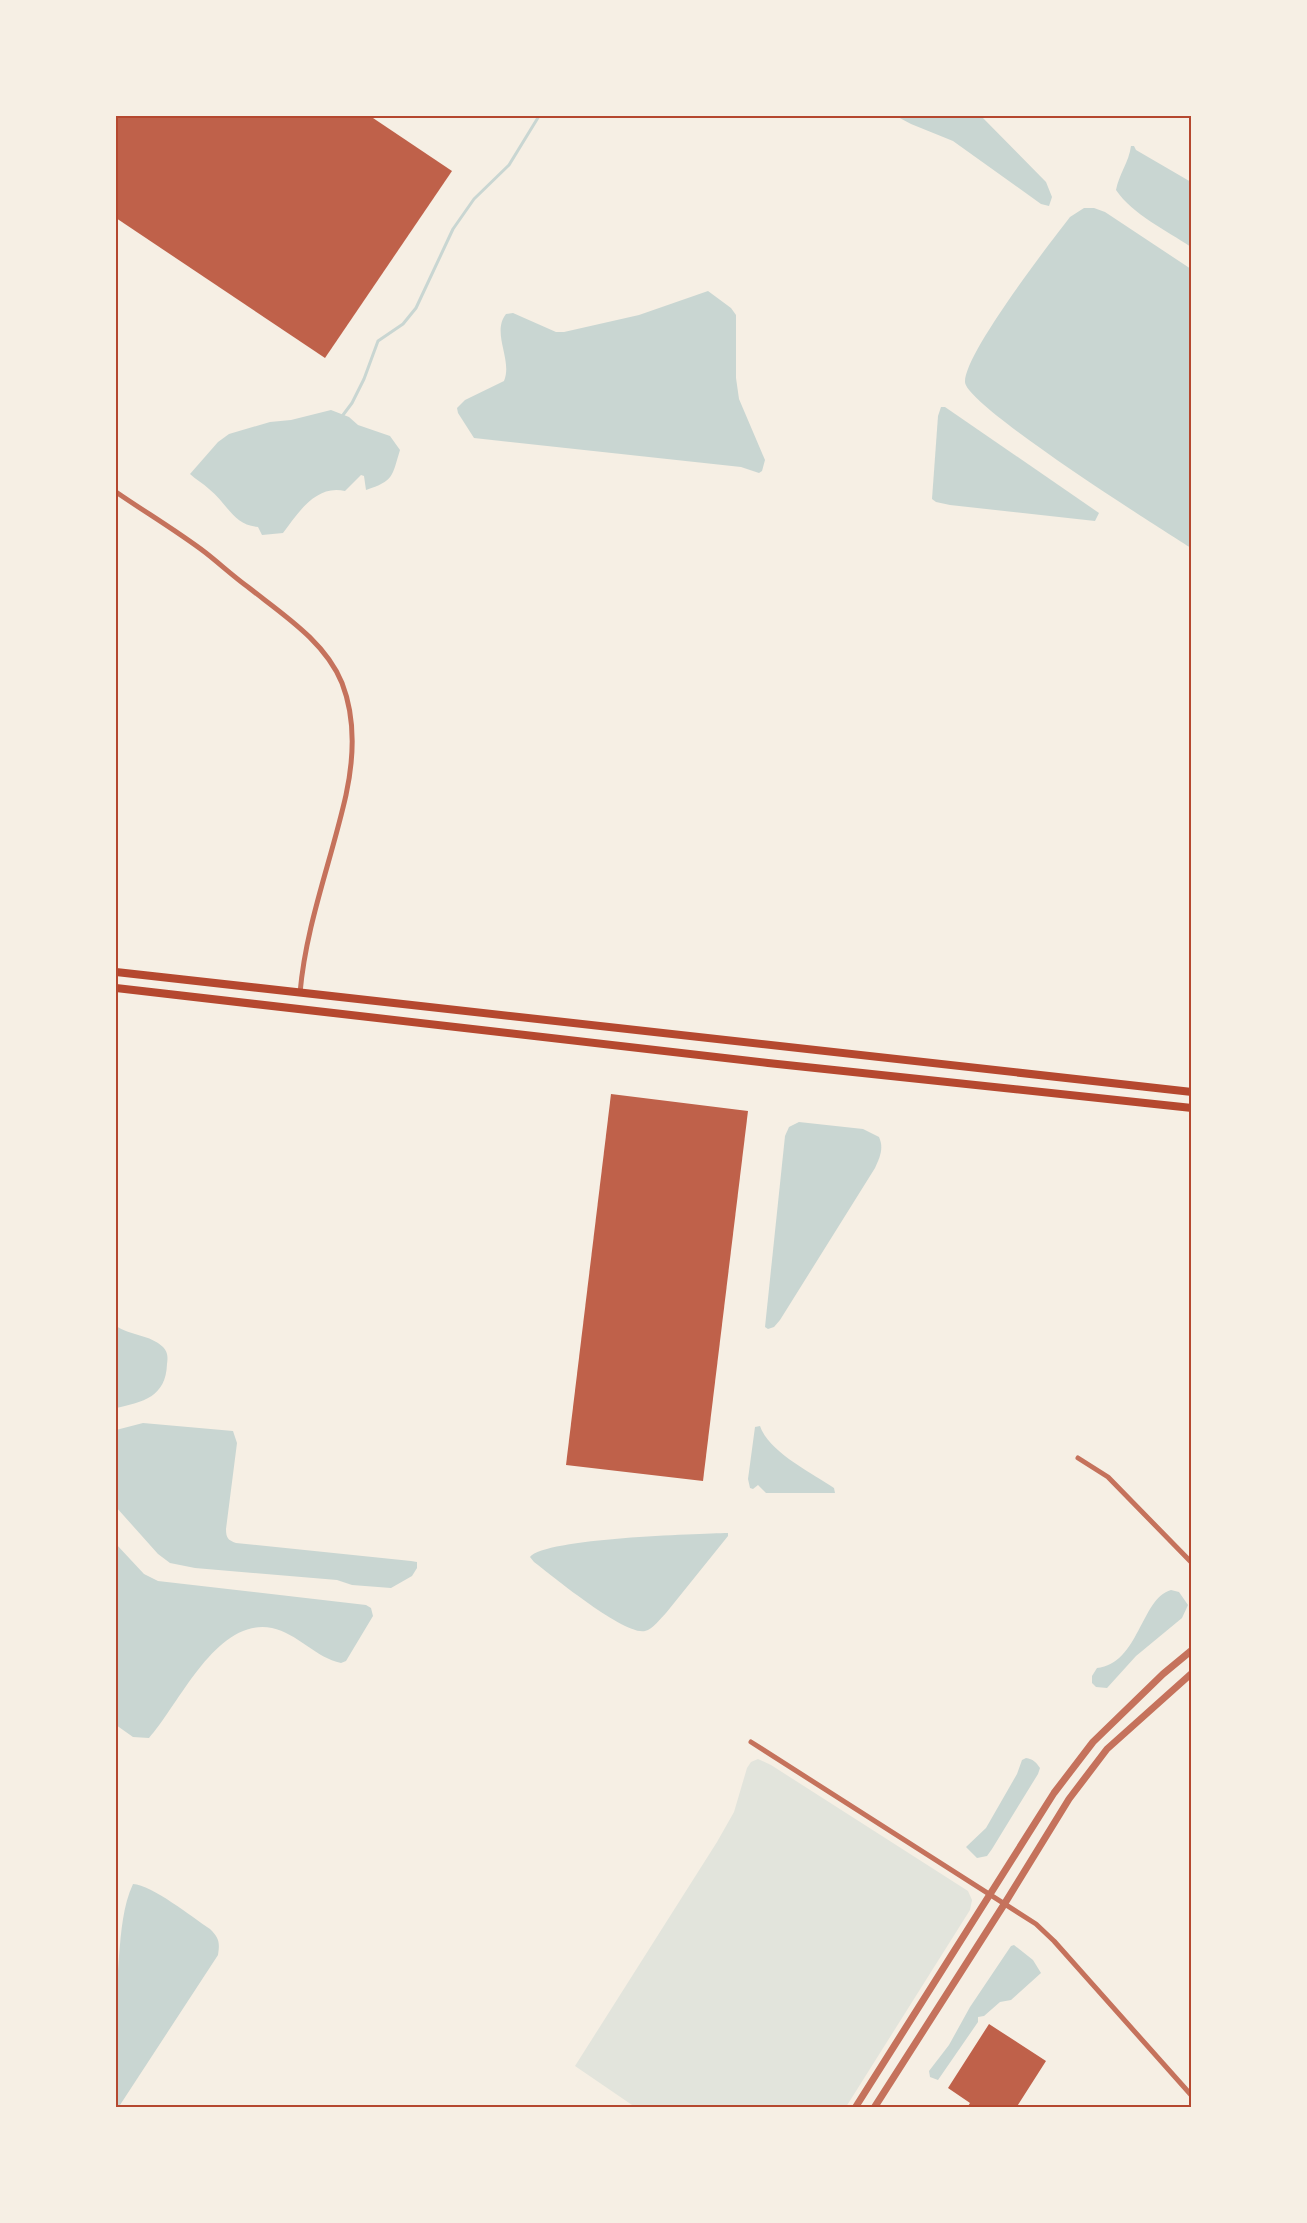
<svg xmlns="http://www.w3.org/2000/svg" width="1307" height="2223" viewBox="0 0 1307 2223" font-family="'DM Sans',sans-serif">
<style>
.green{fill:#e2e4dc}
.water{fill:#c9d6d2}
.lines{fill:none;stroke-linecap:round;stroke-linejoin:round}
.stream{stroke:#c9d6d2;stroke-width:3}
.building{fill:#bf614a}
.minor{stroke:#c5725c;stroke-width:5}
.tertiary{stroke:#c5725c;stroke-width:7}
.secondary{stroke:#b5482f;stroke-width:8}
.neatline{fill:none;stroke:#b5482f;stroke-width:2}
</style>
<rect width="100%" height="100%" fill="#f6efe4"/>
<path class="green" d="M758 1759 771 1765 968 1891 972 1900 970 1910 846 2107H635L575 2066 717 1842 734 1812 747 1768 751 1762Z"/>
<g class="water">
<path d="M896 116H981L1046 182 1052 197 1049 206 1041 204 953 141 911 124Z"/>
<path d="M1131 146H1134L1136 150 1191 182V247C1166 230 1133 215 1116 190 1119 174 1129 162 1131 146Z"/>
<path d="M1084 208H1094L1105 212 1191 269V548C1161 529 966 406 965 382 964 354 1049 244 1070 217Z"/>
<path d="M708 291 731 308 736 315V378L739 399 765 460 762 471 759 473 741 467 474 438 458 413 457 408 465 400 504 381C513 360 491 333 506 314L513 313 556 332H564L639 315Z"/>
<path d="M941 407H945L1099 513 1095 521 950 505 936 502 932 499 938 416Z"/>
<path d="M331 410 349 417 358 425 390 436 400 450C392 476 394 481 366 490L364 476 361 475 345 491C316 484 298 513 283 533L262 535 258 527C233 525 227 503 209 489 203 483 196 480 190 474L218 442 229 434 270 422 291 420Z"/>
<path d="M799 1122 863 1129 879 1137C884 1148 880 1157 875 1168L780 1320 774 1327 768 1329 765 1327 785 1136 789 1127Z"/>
<path d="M116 1326C129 1335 151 1335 163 1347 168 1352 168 1358 167 1364 166 1397 143 1402 116 1408Z"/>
<path d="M143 1423 233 1431 237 1443 226 1529C226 1538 228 1540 236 1543L411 1561 417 1562V1568L412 1576 391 1588 352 1585 337 1580 195 1568 170 1563 158 1554 116 1507V1430Z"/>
<path d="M760 1426C769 1452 812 1473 834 1488L835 1493H766L758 1485 753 1489 750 1488 748 1479 755 1427Z"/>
<path d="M728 1533V1536L666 1613C660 1619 653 1629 645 1631 625 1636 551 1575 534 1562L530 1557C545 1538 697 1534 728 1533Z"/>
<path d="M116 1544 144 1574 158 1581 366 1605 371 1608 373 1616 346 1661 341 1663C316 1658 297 1633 272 1628 216 1617 179 1705 149 1738L133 1737 116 1725Z"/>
<path d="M1171 1590 1179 1592 1188 1605 1182 1618 1136 1656 1107 1688 1096 1687 1092 1683V1676L1097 1668C1139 1664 1141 1598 1171 1590Z"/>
<path d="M1026 1758C1033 1759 1036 1762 1040 1768L1038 1774 992 1849 987 1856 977 1858 966 1847 986 1828 1017 1774 1022 1760Z"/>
<path d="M133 1884C152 1885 192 1917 210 1929 219 1938 220 1942 218 1955L120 2105 116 2107C115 2057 115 2006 119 1956 121 1932 123 1905 133 1884Z"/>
<path d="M1014 1945 1033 1960 1041 1973 1011 2000 1000 2002 984 2016 978 2017V2022L938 2080 930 2077 929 2071 949 2045 970 2007 1011 1946Z"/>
</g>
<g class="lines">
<path class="stream" d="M343 415 352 403 364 379 378 341 403 324 416 308 453 229 474 199 509 165 539 116"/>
</g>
<g class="building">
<path d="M116 116H370L452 171 325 358 116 218Z"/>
<path d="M611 1094 748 1111 703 1481 566 1465Z"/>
<path d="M989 2024 1046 2061 1016 2108H967L970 2103 948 2088Z"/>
</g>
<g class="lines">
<g class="minor">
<path d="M116 492C145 512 177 531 206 553 220 564 233 576 248 587 282 614 325 641 342 683 356 719 354 758 346 795 331 862 306 924 300 993"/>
<path d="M1078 1458 1108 1477 1192 1563"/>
<path d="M751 1742 1036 1924 1054 1941 1192 2096"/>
</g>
<g class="tertiary">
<path d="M855 2108 1054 1793 1093 1742 1163 1674 1192 1650"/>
<path d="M874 2108 1005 1903 1069 1799 1107 1749 1192 1673"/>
</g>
<g class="secondary">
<path d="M116 972 1192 1092"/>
<path d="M116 988 768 1063 1192 1108"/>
</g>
</g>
<rect width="1307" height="2223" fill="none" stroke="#f6efe4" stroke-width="234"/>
<rect x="117" y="117" width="1073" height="1989" class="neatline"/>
</svg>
